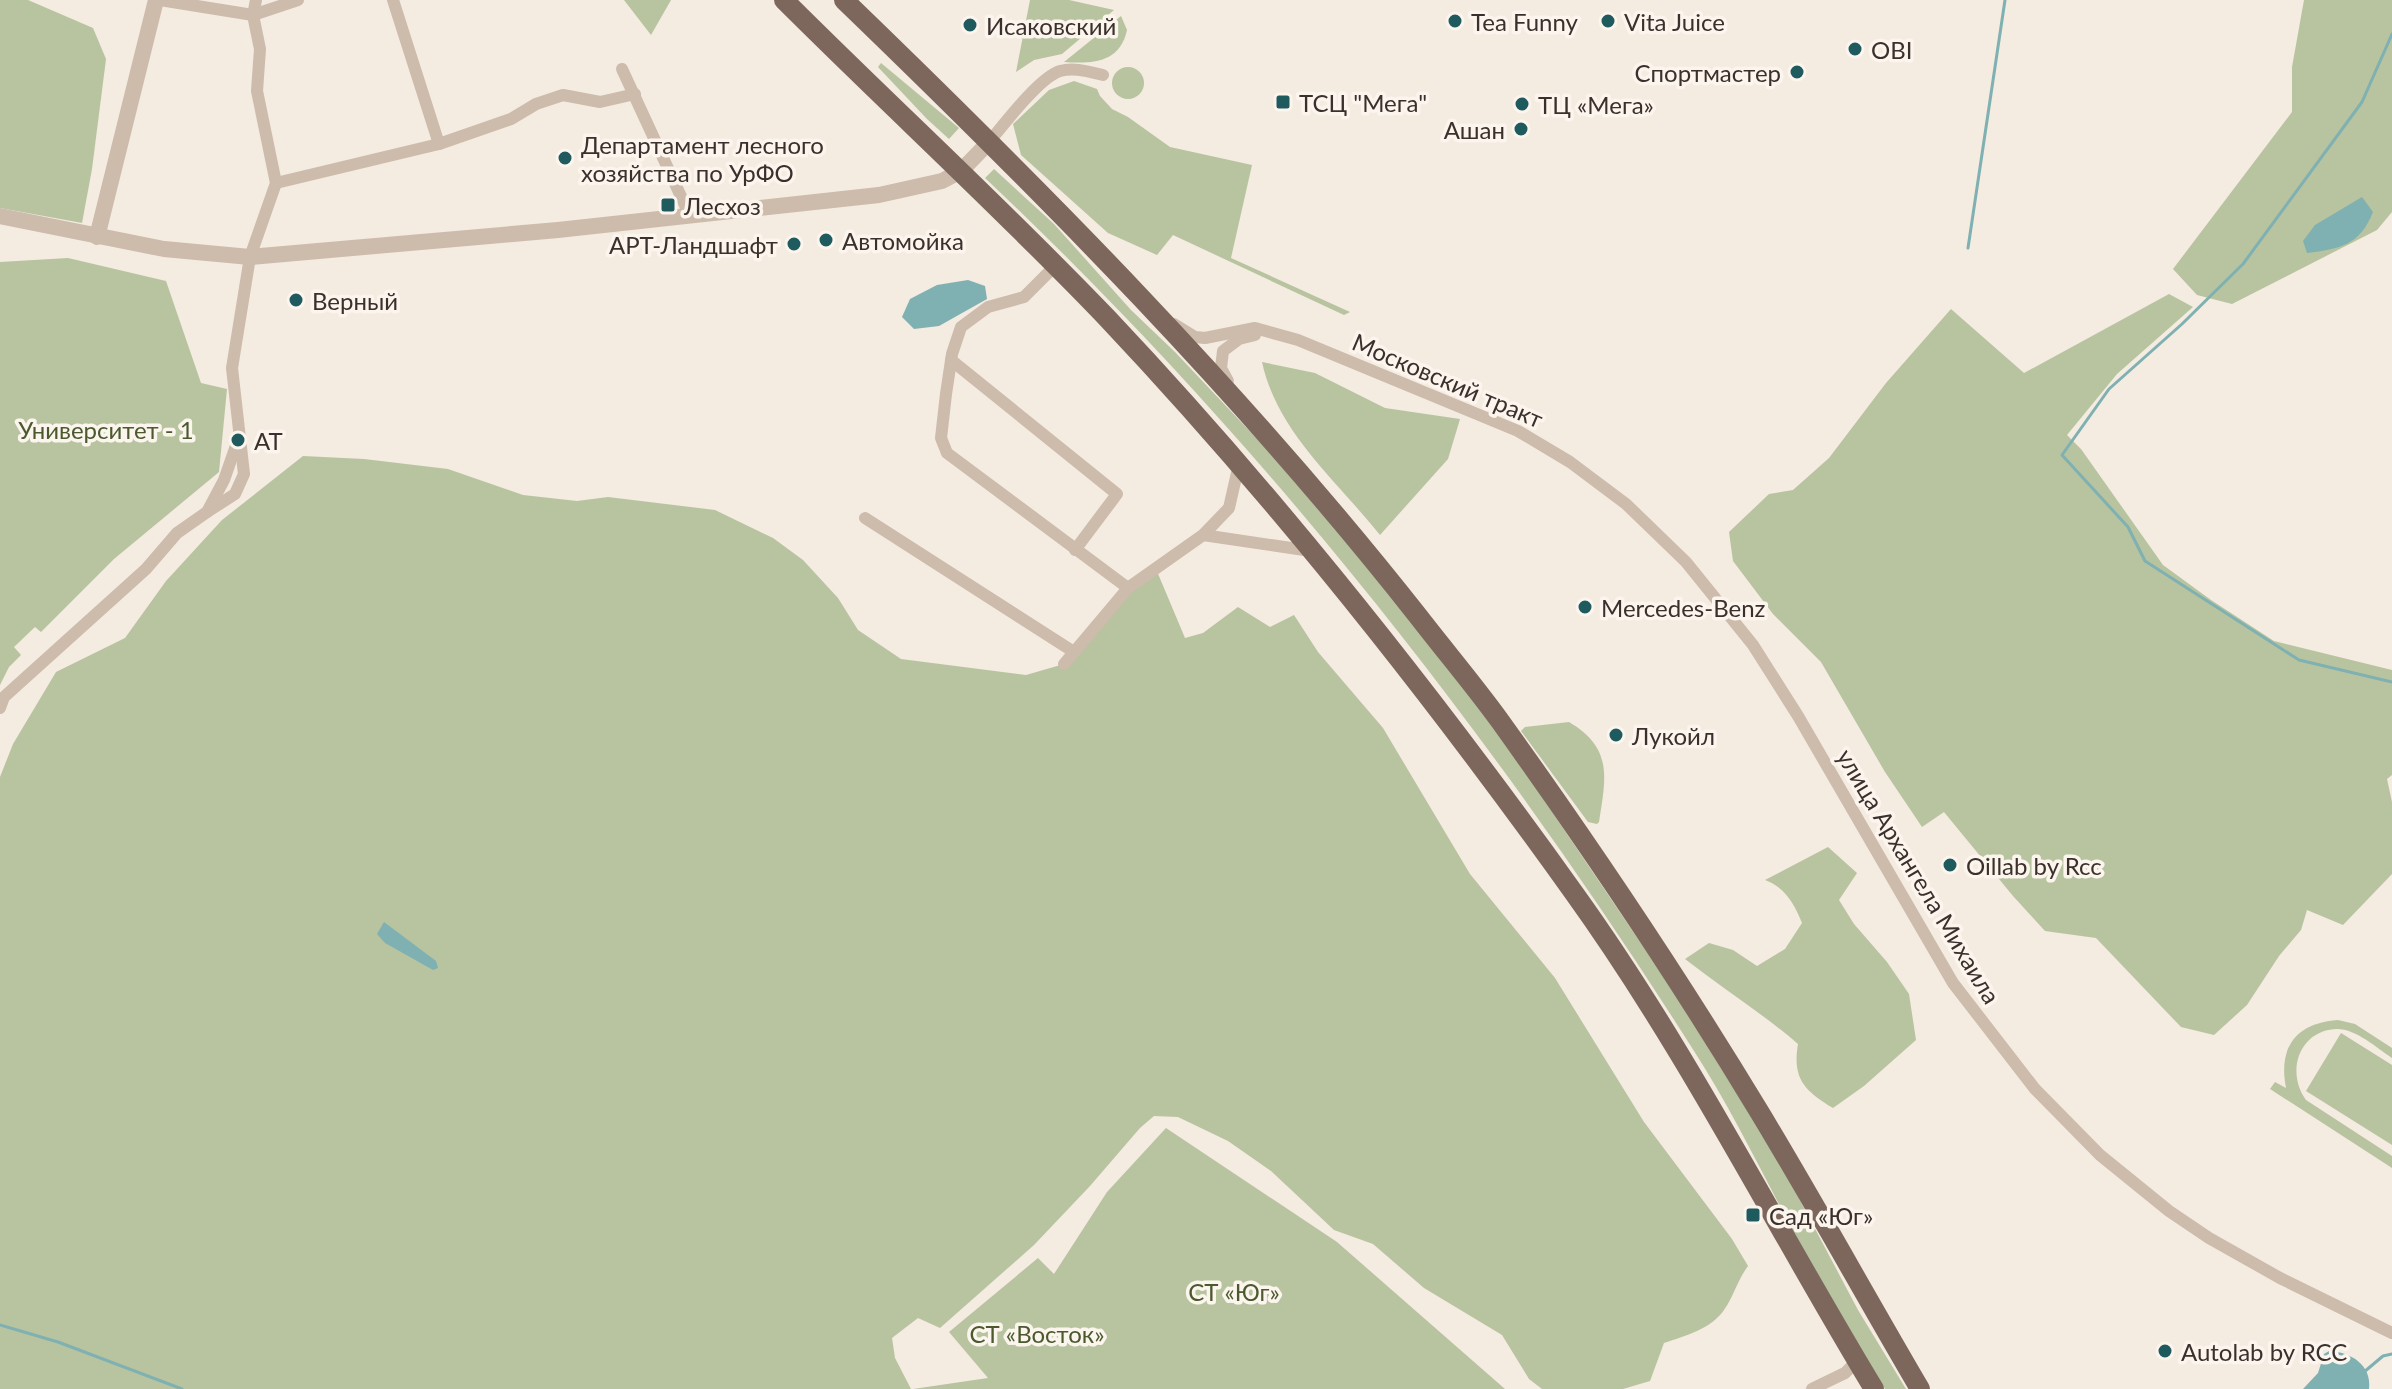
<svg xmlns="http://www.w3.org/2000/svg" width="2392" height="1389" viewBox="0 0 2392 1389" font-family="Lato,sans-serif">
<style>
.green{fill:#b8c4a0}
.water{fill:#7fb0b2}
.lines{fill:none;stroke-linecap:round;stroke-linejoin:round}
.stream{stroke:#7fb0b2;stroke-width:3}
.minor{stroke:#cdbbac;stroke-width:12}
.tertiary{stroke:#cdbbac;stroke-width:16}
.primary{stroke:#7d675c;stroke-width:20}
.poi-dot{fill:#1f5a5e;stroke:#fbf5ee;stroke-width:3}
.labels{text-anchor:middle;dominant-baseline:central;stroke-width:7;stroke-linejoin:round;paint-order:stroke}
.poi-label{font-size:24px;fill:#3b302b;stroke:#fbf5ee;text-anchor:start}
.street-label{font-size:24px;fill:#3b302b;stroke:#fbf5ee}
.park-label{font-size:24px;fill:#4a5a2e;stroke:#fbf5ee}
</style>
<rect width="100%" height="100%" fill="#f4ebe1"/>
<g class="green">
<path d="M0 0H28L93 28 106 59 92 169 82 223 0 208Z"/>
<path d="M624 0H671L651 35Z"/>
<path d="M1030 0H1069L1114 10 1062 54 1034 60 1016 72Z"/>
<path d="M2304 0H2392V212L2377 230 2232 304 2197 295 2173 269 2292 112V67Z"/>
<path d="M1121 16 1127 30C1120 63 1092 64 1064 62Z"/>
<path d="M881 63 959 128 949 139 927 119 878 67Z"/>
<circle cx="1128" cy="83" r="16"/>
<path d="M1074 81 1097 89 1100 96 1112 109 1128 117 1170 147 1252 165 1231 258 1350 312 1344 315 1173 235 1157 255 1108 233 1021 155 1013 124 1049 90Z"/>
<path d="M994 169 1054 224 1131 310 1175 352 1293 477 1339 528 1498 732 1682 1004 1785 1172 1858 1310 1906 1389H1885C1853 1337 1822 1285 1793 1231 1761 1171 1731 1108 1694 1051 1493 734 1259 436 985 178Z"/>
<path d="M68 258 166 281 201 383 227 389 219 472 114 559 41 632 35 627 14 647 21 655 9 667 0 685V262Z"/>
<path d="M2169 294 2193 307 2117 374 2067 435 2081 449 2163 565 2211 600 2274 641 2392 670V775L2387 779 2392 802V874L2343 925 2307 910 2301 930 2279 956 2247 1005 2214 1035 2181 1027 2096 938 2045 931 2013 896 1944 812 1922 827 1885 772 1821 662 1773 614 1733 561 1729 532 1769 494 1793 490 1829 458 1886 383 1951 309 2024 373Z"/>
<path d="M1262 362 1315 373 1385 408 1460 419 1448 459 1380 535C1337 481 1277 432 1262 362Z"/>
<path d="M303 456 364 459 448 469 523 495 577 501 608 497 715 510 773 538 803 560 838 598 858 630 901 659 1026 675 1064 664 1128 588 1156 569 1185 638 1203 633 1238 607 1270 627 1294 615 1318 652 1383 728 1470 874 1555 978 1644 1122 1732 1239 1748 1266C1737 1281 1734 1296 1724 1310 1711 1329 1685 1336 1664 1343L1650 1381 1623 1389H1542L1529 1379 1502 1335 1424 1288 1373 1244 1334 1230 1271 1171 1228 1141 1178 1117 1154 1116 1140 1128 1090 1186 1034 1245 940 1328 918 1318 892 1338 895 1358 911 1389H0V777L13 744 56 672 125 638 166 581 222 520Z"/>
<path d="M1569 722C1613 748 1606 777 1599 822L1597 824 1588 822 1521 731 1525 727Z"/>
<path d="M1828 847 1857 873 1839 900 1854 924 1887 962 1909 994 1916 1040 1864 1086 1833 1108C1805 1091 1792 1079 1798 1044 1762 1013 1722 988 1685 959L1709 943 1733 950 1757 966 1785 949 1802 923C1795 905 1785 887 1765 880Z"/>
<path d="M2338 1020 2355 1024 2392 1048V1058C2377 1048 2355 1028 2336 1029 2298 1031 2286 1073 2306 1100L2392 1156V1168L2270 1089 2275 1082 2286 1088C2278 1047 2296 1023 2338 1020Z"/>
<path d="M2341 1033 2392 1065V1145L2306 1091Z"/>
<path d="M1166 1128 1337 1242 1505 1389H913L988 1378 949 1332 1038 1258 1054 1274 1107 1192Z"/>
</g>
<g class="water">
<path d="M2362 197 2373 212C2360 245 2340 249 2307 253L2303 241 2315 225Z"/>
<path d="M968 280 985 286 987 299 939 326 914 329 902 317 910 299 937 285Z"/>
<path d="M384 922 436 961 438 968 433 970 385 943 377 934Z"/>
<path d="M2329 1351C2351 1352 2372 1365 2369 1389H2303L2318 1373 2324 1354Z"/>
</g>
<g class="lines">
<g class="stream">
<path d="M2392 34 2362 102 2243 264 2182 324 2109 389 2062 455 2128 527 2145 561 2299 660 2392 682"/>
<path d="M1968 248 2005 0"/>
<path d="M0 1325 58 1342 182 1389"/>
<path d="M2364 1372 2383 1356 2392 1354"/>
</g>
<g class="minor">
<path d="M160 0 253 15 298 0"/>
<path d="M393 0 439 144"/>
<path d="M622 69 690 216"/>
<path d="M990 141C1004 124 1040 77 1060 71 1075 67 1089 72 1103 75"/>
<path d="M276 183 439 144 511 119 536 104 563 95 600 102 635 94"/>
<path d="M1056 265 1024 297 988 307 961 327 952 354 946 394 941 438 947 453 1128 588"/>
<path d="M1174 324 1195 337 1205 338 1255 328 1298 340 1518 431 1570 462 1626 504 1686 562 1753 645 1798 716 1953 983 2035 1089 2100 1155 2169 1211 2209 1238 2280 1278 2392 1333"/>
<path d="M951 360 1117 494 1075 550"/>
<path d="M1228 381 1221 368 1223 351 1239 339 1255 335"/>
<path d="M207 512 235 494 244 474 232 368 250 257 276 183 257 91 260 49 253 15 256 0"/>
<path d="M865 518 1074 652"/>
<path d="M1203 535 1311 551"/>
<path d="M1064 664 1128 588 1203 535 1229 508 1239 464"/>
<path d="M0 708 4 697 146 569 177 533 207 512 224 480 238 440"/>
<path d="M1812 1389 1845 1373 1857 1361"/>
</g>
<g class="tertiary">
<path d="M0 216 164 249 250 257 558 230 879 195 942 181 961 171 990 141"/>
<path d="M97 237 156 0"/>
</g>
<g class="primary">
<path d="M784 0C891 107 1003 209 1108 319 1277 498 1431 693 1574 893 1687 1050 1774 1224 1874 1389"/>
<path d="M844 0C1046 195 1244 395 1418 616 1445 651 1474 685 1500 721 1591 848 1679 979 1760 1113 1815 1204 1866 1297 1920 1389"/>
</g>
</g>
<g class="poi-dot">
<circle cx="1455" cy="21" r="8"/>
<circle cx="1608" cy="21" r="8"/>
<circle cx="970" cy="25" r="8"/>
<circle cx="1855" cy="49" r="8"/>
<circle cx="1797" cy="72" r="8"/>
<rect x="1275" y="94" width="16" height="16" rx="4"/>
<circle cx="1522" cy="104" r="8"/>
<circle cx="1521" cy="129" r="8"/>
<circle cx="565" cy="158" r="8"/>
<rect x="660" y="197" width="16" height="16" rx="4"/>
<circle cx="826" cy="240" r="8"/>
<circle cx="794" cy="244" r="8"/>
<circle cx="296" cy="300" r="8"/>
<circle cx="238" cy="440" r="8"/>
<circle cx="1585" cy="607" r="8"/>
<circle cx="1616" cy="735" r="8"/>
<circle cx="1950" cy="865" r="8"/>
<rect x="1745" y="1207" width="16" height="16" rx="4"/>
<circle cx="2165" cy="1351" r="8"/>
</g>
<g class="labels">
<g class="poi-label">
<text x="1471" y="21">Tea Funny</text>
<text x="1624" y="21">Vita Juice</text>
<text x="986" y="25">Исаковский</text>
<text x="1871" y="49">OBI</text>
<text x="1781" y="72" text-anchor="end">Спортмастер</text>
<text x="1299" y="102">ТСЦ "Мега"</text>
<text x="1538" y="104">ТЦ «Мега»</text>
<text x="1505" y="129" text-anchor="end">Ашан</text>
<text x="581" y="144">Департамент лесного<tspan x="581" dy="28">хозяйства по УрФО</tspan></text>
<text x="684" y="205">Лесхоз</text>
<text x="842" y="240">Автомойка</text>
<text x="778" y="244" text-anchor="end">АРТ-Ландшафт</text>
<text x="312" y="300">Верный</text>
<text x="254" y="440">AT</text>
<text x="1601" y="607">Mercedes-Benz</text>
<text x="1632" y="735">Лукойл</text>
<text x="1966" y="865">Oillab by Rcc</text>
<text x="1769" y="1215">Сад «Юг»</text>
<text x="2181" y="1351">Autolab by RCC</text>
</g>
<g class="street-label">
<text transform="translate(1448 380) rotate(23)">Московский тракт</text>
<text transform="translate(1919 876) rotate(59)">улица Архангела Михаила</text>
</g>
<g class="park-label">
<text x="106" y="429">Университет - 1</text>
<text x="1234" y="1291">СТ «Юг»</text>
<text x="1037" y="1333">СТ «Восток»</text>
</g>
</g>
</svg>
